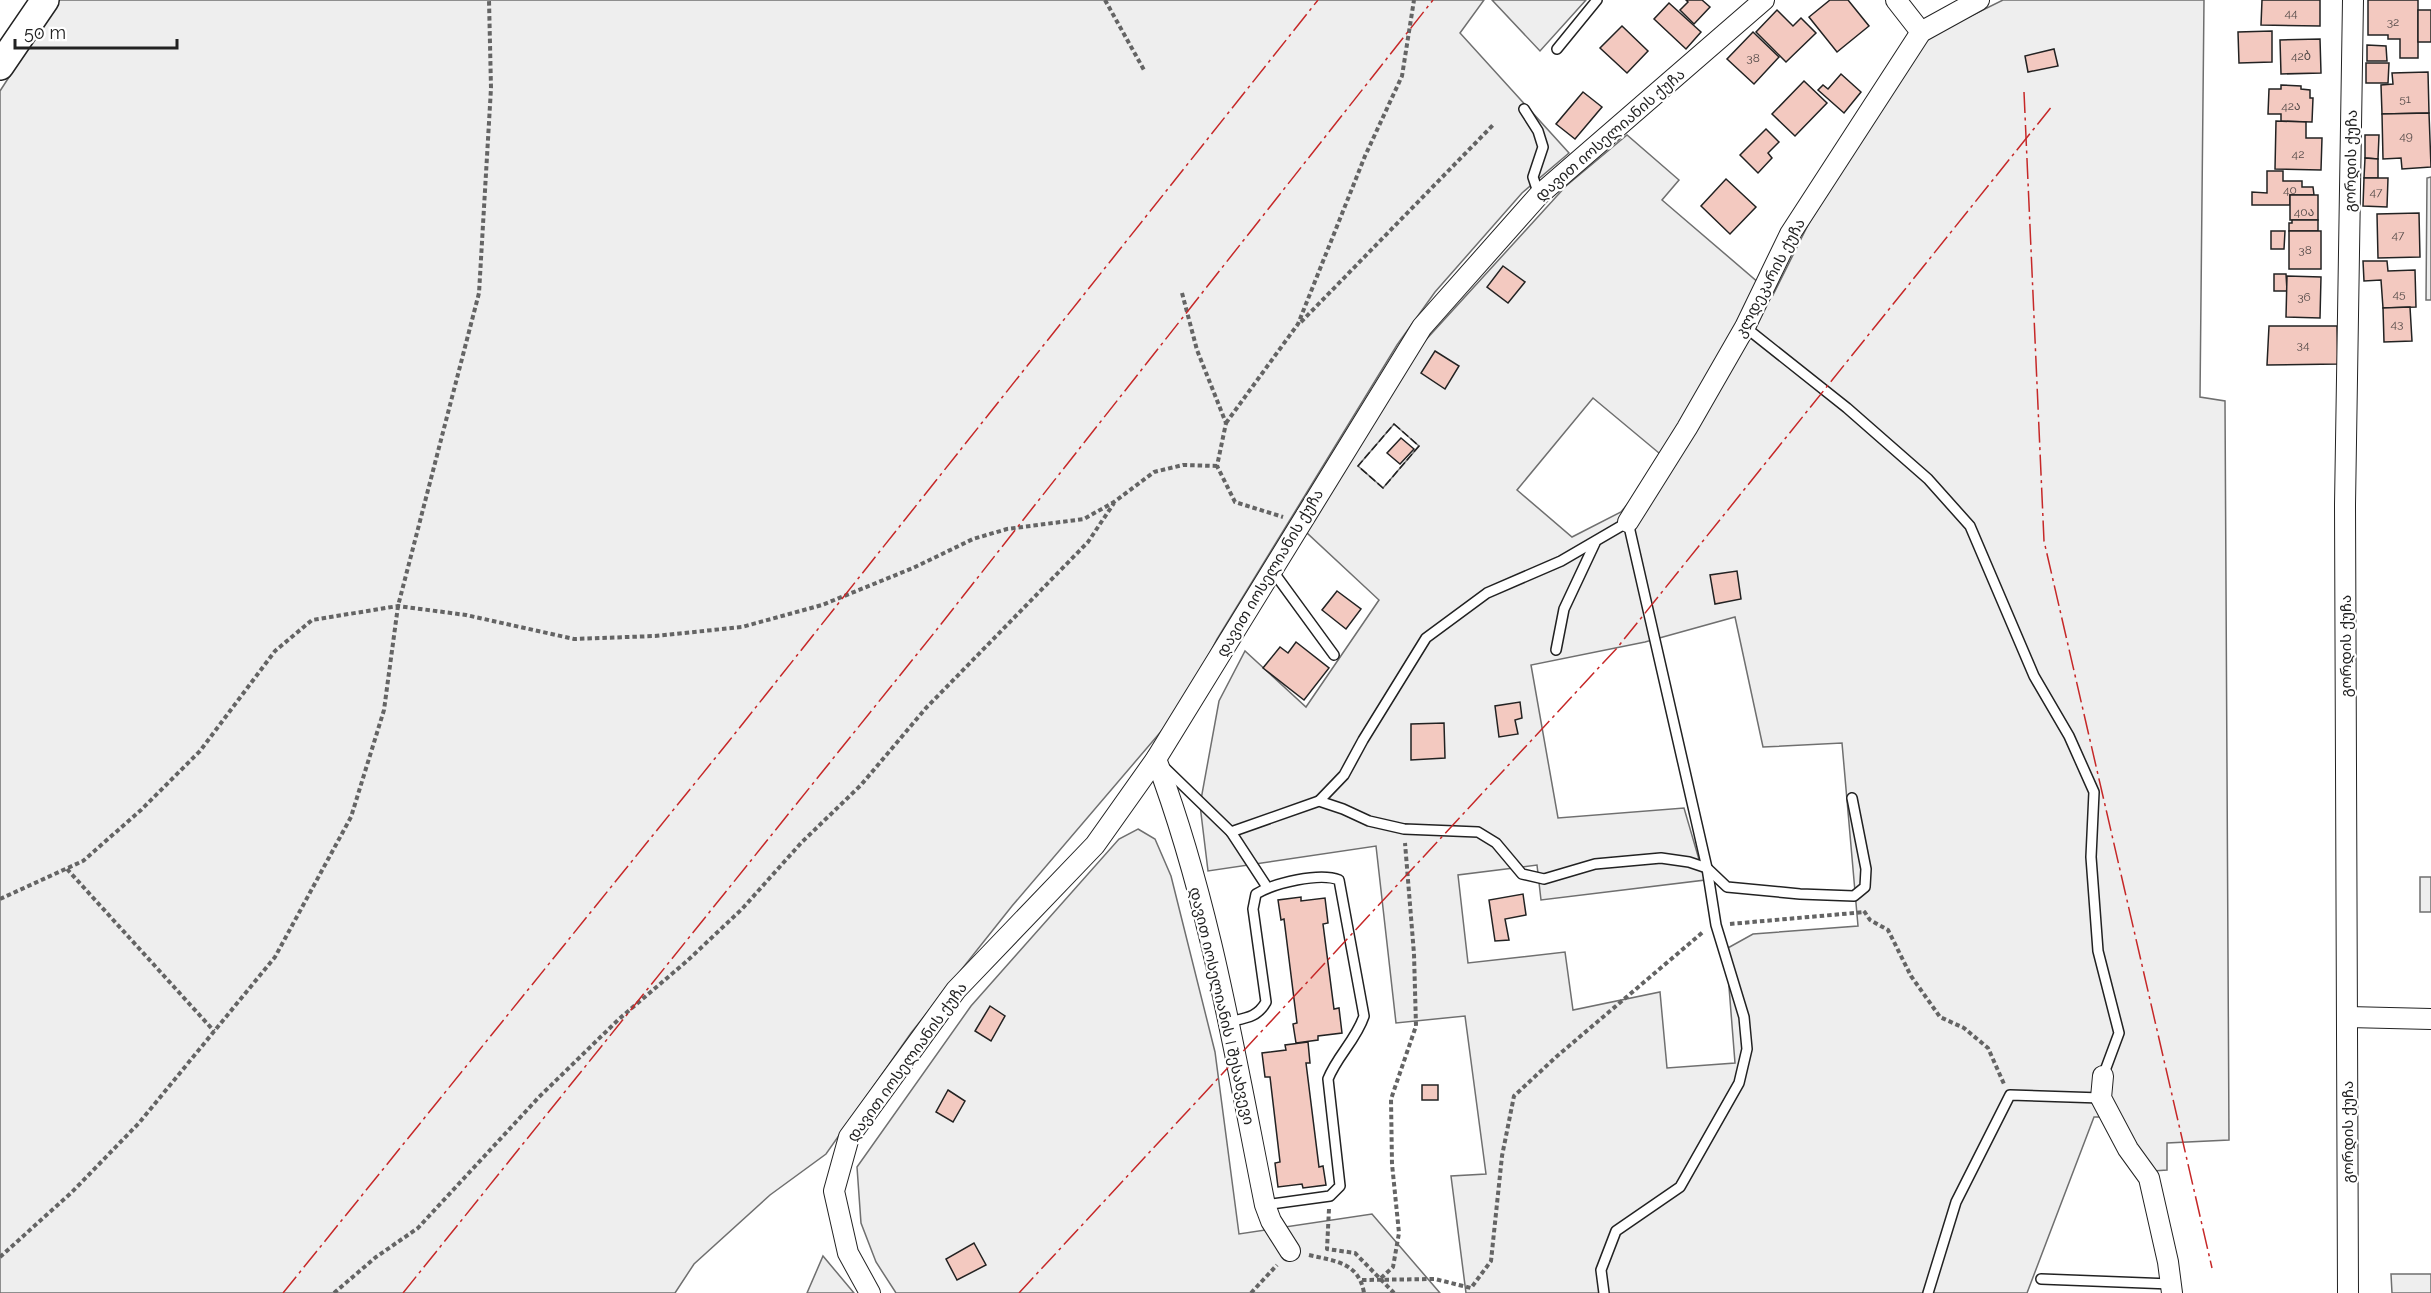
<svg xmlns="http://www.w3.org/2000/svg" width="2431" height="1293" viewBox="0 0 2431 1293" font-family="Raleway,'Noto Sans Georgian',sans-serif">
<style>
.green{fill:#eee;stroke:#6f6f6f;stroke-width:1.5;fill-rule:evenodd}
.building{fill:#f3c9c0;stroke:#222;stroke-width:1.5}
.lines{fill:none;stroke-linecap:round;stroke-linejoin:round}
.lane-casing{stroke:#222;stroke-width:12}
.street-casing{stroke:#222;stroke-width:22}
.secondary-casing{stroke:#222;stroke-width:30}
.path{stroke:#646464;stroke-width:4;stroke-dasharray:4.5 3;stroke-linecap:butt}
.lane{stroke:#fff;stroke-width:9}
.street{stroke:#fff;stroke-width:20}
.secondary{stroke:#fff;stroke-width:27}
.fence{stroke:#222;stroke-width:1.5;stroke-dasharray:8 3;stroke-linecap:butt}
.power{stroke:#c62828;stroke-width:1.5;stroke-dasharray:21 4.5 3 4.5;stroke-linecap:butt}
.labels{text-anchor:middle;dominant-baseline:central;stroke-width:4.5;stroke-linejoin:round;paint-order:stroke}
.number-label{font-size:12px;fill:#564c4a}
.street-label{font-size:15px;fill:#222;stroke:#fff}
</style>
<rect width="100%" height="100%" fill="#fff"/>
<g class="green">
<path d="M59 0H1484L1460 33 1569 153 1522 193 1435 292 1397 345 1217 639 1186 699 1164 728 1012 906 911 1033 826 1154 770 1195 694 1264 675 1293H0V91Z"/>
<path d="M1492 0H1586L1540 51Z"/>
<path d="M2003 0H2204L2200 397 2225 401 2229 1140 2167 1143V1170L2153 1171 2115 1117H2094L2027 1293H1466L1451 1176 1486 1174 1465 1016 1396 1023 1376 846 1208 871 1200 805 1219 701 1245 651 1306 707 1379 600 1306 532 1422 344 1566 186 1627 135 1679 180 1662 200 1773 295 1809 223 1926 38ZM1593 398 1665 458 1621 512 1572 537 1517 490ZM1394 424 1419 446 1383 488 1358 466ZM1735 617 1763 747 1842 743 1858 926 1753 934 1726 949 1735 1063 1667 1068 1660 992 1573 1010 1565 952 1468 963 1458 875 1537 865 1541 900 1705 880 1684 808 1558 818 1531 665 1645 642Z"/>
<path d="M2431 177V300H2426L2427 178Z"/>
<path d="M1138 829 1155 839 1171 876 1215 1052 1239 1234 1372 1214 1440 1293H896L876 1262 861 1223 857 1167 971 1006 1119 839Z"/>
<rect x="2420" y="877" width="11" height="35"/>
<path d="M823 1256 854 1293H807Z"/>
<path d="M2391 1274H2431V1293H2392Z"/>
</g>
<g class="building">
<path d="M1686 0H1702L1710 7 1694 24 1680 10 1688 2Z"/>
<path d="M1830 0H1848L1869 26 1837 52 1809 17Z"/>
<path d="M2262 0H2320V26L2261 25Z"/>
<path d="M2368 0H2418V58H2400V39H2388V35H2368Z"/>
<path d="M1669 3 1701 32 1686 49 1654 19Z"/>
<path d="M1777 10 1793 26 1801 18 1816 33 1786 62 1756 32Z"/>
<rect x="2418" y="10" width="13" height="32"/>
<path d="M1622 26 1648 51 1627 73 1600 48Z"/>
<path d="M2272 31V62L2239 63 2238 32Z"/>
<path d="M1753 32 1779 57 1754 84 1727 59Z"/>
<path d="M2320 39 2321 73 2281 74 2280 40Z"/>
<path d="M2367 45 2386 46 2387 61H2367Z"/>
<path d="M2054 49 2058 66 2028 72 2025 56Z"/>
<path d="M2366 63H2389L2388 83H2366Z"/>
<path d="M2428 72 2429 113 2382 114 2381 85 2393 84 2392 73Z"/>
<path d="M1841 74 1861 92 1844 113 1818 90 1823 85 1828 89Z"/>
<path d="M1804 81 1827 103 1795 136 1772 114Z"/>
<path d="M2281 85 2301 86V89L2310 90V98H2313L2312 122 2281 121V114H2268L2269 89H2281Z"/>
<path d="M1583 92 1602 107 1575 139 1556 124Z"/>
<path d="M2429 113 2431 167 2402 169 2401 158 2383 159 2382 114Z"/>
<path d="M2276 121 2306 122V138H2322L2321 170 2275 169Z"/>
<path d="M1766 129 1779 142 1768 153 1772 158 1758 173 1740 155Z"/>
<path d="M2365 135H2379L2378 159 2365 158Z"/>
<path d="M2365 158 2378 159V178H2364Z"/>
<path d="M2267 171H2283V181H2302V187H2313L2314 195H2290V205H2252V192L2267 193Z"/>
<path d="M2364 178H2388L2387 207 2363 206Z"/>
<path d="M1726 179 1756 207 1730 234 1701 206Z"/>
<rect x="2290" y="195" width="28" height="25"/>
<path d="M2419 213 2420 257 2378 258 2377 214Z"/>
<path d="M2292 220H2318V231H2289V223H2292Z"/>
<path d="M2271 231H2285L2284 249H2271Z"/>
<rect x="2289" y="231" width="32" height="38"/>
<path d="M2363 261H2387L2388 271 2415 270 2416 307 2383 308 2381 280 2364 281Z"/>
<path d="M1503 266 1525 282 1508 303 1487 287Z"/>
<path d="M2274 274H2286L2287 291H2274Z"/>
<path d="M2287 276 2321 277 2320 318 2286 317Z"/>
<path d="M2410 307 2412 341 2384 342 2383 308Z"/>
<path d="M2269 326H2337L2338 364 2267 365Z"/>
<path d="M1435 351 1459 366 1445 389 1421 373Z"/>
<path d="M1401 438 1414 449 1400 464 1387 453Z"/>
<path d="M1737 571 1741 599 1715 604 1710 575Z"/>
<path d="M1337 591 1361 609 1346 629 1322 610Z"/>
<path d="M1296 642 1329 668 1304 700 1263 668 1280 647 1288 653Z"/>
<path d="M1520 702 1522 718 1515 720 1518 734 1499 737 1495 706Z"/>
<path d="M1444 723 1445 758 1411 760V724Z"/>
<path d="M1523 894 1526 915 1505 919 1509 940 1495 941 1489 900Z"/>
<path d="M1301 897V901L1325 898 1328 923 1323 924 1334 1009 1339 1008 1342 1033 1318 1036V1040L1296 1043 1293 1024 1297 1023 1284 919 1281 920 1278 900Z"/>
<path d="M990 1006 1005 1016 991 1041 975 1031Z"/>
<path d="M1308 1042 1310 1063H1306L1319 1167 1323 1166 1326 1185 1303 1188 1302 1184 1278 1187 1275 1163 1280 1162 1270 1077H1265L1262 1053 1286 1050 1285 1045Z"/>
<rect x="1422" y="1085" width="16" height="15"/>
<path d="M948 1090 965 1101 953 1122 936 1112Z"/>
<path d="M974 1243 986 1265 957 1280 946 1259Z"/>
</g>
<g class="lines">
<g class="lane-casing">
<g id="lane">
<path d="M1557 49 1597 0"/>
<path d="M1524 109 1538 131 1543 147 1533 177 1539 195"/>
<path d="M1745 327 1847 408 1928 479 1970 526 2034 676 2069 736 2094 792 2091 857 2098 951 2119 1033 2103 1076"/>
<path d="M1272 570 1334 655"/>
<path d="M1556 650 1564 609 1595 543"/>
<path d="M1164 767 1231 832 1319 801 1343 809 1369 821 1404 829 1478 832 1496 843 1522 874 1544 879 1595 864 1661 858 1689 862 1707 868 1727 887 1800 894 1854 896 1865 887 1866 869 1852 798"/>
<path d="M1319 801 1344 775 1363 740 1426 638 1487 593 1561 561 1628 522 1707 868 1716 925 1744 1017 1747 1049 1739 1083 1680 1187 1616 1231 1601 1270 1604 1293"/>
<path d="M1231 832 1267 887"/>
<path d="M1228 1022C1245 1018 1257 1018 1266 1002L1253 909 1256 894C1274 883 1320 872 1339 880L1364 1016C1356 1040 1337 1056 1328 1079L1340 1186 1330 1196 1265 1205"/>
<path d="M2041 1279 2171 1284"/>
<path d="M1928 1293 1956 1202 2010 1095 2101 1098"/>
</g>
</g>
<g class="street-casing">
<g id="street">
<path d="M1896 0 1921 32"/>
<path d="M1628 522 1687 428 1745 327 1790 234 1921 32 1979 0"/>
<path d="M1156 759C1210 902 1235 1056 1265 1205L1271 1221 1290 1251"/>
<path d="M2348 1017 2431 1019"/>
<path d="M2103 1076 2101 1098 2128 1149 2149 1178 2168 1262 2172 1293"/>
<path d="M870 1293 848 1253 834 1191 849 1137 956 990 1095 845 1156 759 1422 327 1539 195 1764 0"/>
<path d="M2348 1293 2345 505 2353 0"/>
</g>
</g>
<g class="secondary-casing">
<path id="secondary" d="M0 66 45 0"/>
</g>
<g class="path">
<path d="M1105 0 1144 70"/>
<path d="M1182 293 1197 350 1226 423 1217 466 1235 502 1283 517"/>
<path d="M1301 322 1493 125"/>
<path d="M1226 423 1298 324 1365 156 1402 76 1414 0"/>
<path d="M67 869 214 1031"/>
<path d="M0 899 83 861 141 810 200 751 275 651 312 620 398 606 466 615 574 639 655 636 742 627 822 605 913 568 973 539 1007 529 1084 519 1114 502 1154 472 1183 465 1217 466"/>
<path d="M1864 911 1870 920 1888 930 1911 976 1940 1017 1964 1028 1988 1048 2004 1084"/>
<path d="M1730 924 1865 912"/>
<path d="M1329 1209 1327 1249 1355 1253 1394 1293"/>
<path d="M1309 1255C1334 1261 1359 1262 1364 1293"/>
<path d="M0 1257 72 1192 139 1123 275 957 351 817 384 710 398 606 479 293 491 88 489 0"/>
<path d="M1381 1278 1393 1267 1399 1233 1392 1164 1391 1099 1416 1026 1414 954 1405 843"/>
<path d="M1362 1280 1435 1279 1471 1288 1491 1261 1502 1156 1514 1096 1556 1057 1703 932"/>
<path d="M334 1293 376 1257 418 1228 539 1097 619 1019 687 961 742 909 801 843 861 785 926 708 1088 542 1114 503"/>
<path d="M1251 1293 1277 1265"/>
</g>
<use href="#lane" class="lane"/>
<use href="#street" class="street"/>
<use href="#secondary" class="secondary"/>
<path class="fence" d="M1394 424 1419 446 1383 488 1358 466Z"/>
<g class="power">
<path d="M2024 92 2044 541 2212 1268"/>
<path d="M283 1293 729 741 1318 0"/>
<path d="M403 1293 934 633 1433 0"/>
<path d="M1019 1293 1617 648 2053 105"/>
</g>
</g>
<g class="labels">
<g class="number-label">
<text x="2291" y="13">44</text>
<text x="2393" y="22">32</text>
<text x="2301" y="56">42ბ</text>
<text x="1753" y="58">38</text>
<text x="2405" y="99">51</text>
<text x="2291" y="106">42ა</text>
<text x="2406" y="136">49</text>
<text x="2298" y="154">42</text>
<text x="2290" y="190">40</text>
<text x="2376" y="192">47</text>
<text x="2304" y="212">40ა</text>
<text x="2398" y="235">47</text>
<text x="2305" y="250">38</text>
<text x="2399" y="294">45</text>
<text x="2304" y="297">36</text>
<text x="2397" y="324">43</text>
<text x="2303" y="345">34</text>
</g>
<g class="street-label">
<text transform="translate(1610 135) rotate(-41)">დავით იოსელიანის ქუჩა</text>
<text transform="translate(2351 161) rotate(-89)">გორდის ქუჩა</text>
<text transform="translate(1770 278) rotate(-62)">კლდეკარის ქუჩა</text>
<text transform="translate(1270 573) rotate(-59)">დავით იოსელიანის ქუჩა</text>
<text transform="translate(2346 646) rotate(-90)">გორდის ქუჩა</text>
<text transform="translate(1222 1006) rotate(77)">დავით იოსელიანის I შესახვევი</text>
<text transform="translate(907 1062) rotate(-54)">დავით იოსელიანის ქუჩა</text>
<text transform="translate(2348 1132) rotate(-90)">გორდის ქუჩა</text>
</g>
</g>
<path d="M15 39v9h162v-9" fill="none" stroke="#222222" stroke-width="3"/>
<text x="24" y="39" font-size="18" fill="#222222" stroke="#ffffff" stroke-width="4.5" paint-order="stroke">50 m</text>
</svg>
